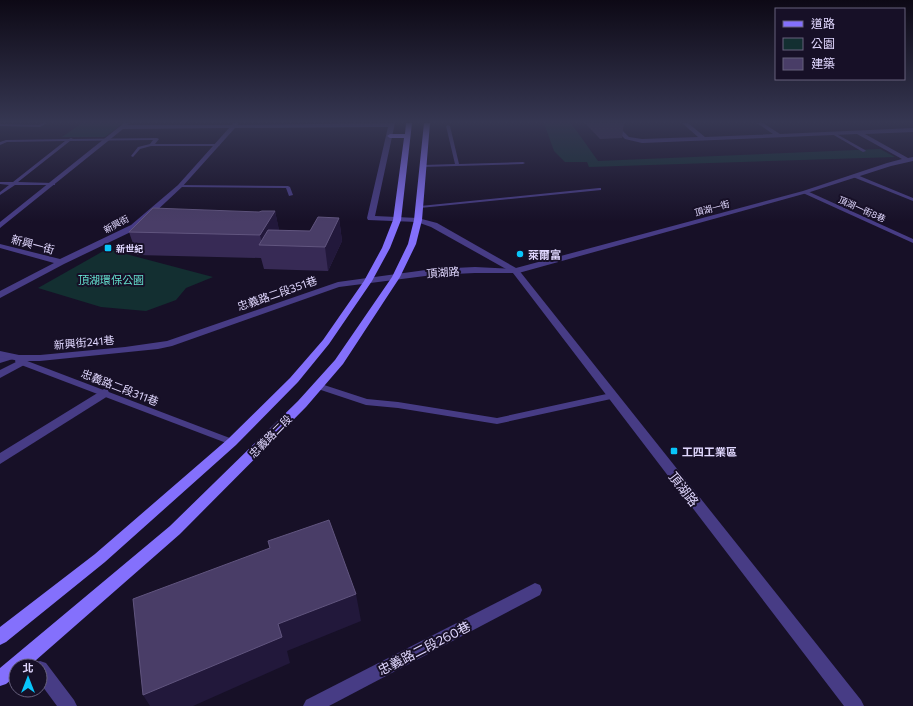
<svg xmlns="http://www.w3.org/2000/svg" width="913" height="706" viewBox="0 0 913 706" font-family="Commissioner,'Noto Sans TC',sans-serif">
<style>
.green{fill:#132f31}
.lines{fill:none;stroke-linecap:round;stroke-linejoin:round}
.service{fill:#473c85;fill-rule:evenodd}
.minor{fill:#473c85;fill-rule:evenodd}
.tertiary{fill:#473c85;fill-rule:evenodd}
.secondary{fill:#8470fc;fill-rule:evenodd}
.wall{fill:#372a55}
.shaded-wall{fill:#22183b}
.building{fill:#493d67;stroke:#61557f}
.poi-dot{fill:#08c5fa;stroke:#171027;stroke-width:1.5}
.labels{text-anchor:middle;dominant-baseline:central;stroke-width:4;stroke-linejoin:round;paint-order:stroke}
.far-street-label{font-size:9px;fill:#e0d7fe;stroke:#171027}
.far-poi-label{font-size:9px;font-weight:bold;fill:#e0d7fe;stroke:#171027;text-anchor:start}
.street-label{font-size:11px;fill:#e0d7fe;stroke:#171027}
.poi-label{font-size:11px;font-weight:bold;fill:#e0d7fe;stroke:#171027;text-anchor:start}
.park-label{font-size:11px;fill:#64decd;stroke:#171027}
.near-street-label{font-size:13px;fill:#e0d7fe;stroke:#171027}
</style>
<rect width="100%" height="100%" fill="#171027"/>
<g class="green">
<path d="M82 123H123L105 137H62Z"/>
<path d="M544 123H571L598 161 880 149 895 157 589 167 587 162H565L554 151Z"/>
<path d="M107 249 213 277 186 288 176 300 146 311 101 307 38 288Z"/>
</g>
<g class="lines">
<g class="service">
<path d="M43 123H47L40 127 0 126V124L39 125Z"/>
<path d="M448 125 450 126 459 164 523 162 525 163 523 164 421 167V166L423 165 455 164 446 126Z"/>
<path d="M833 132 865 150 866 151 863 152 832 134 831 133Z"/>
<path d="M71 138 73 139 157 138 159 139 155 144H218L220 145 218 146H151L140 149 133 157 131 156 138 147 150 144 153 140 70 141 18 182 53 183H55V185H15L0 195V192L9 185 0 184V182H13L65 141 7 142 0 145V142L6 140 69 139Z"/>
<path d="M853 175H857L913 198V201L853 177Z"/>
<path d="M178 185 288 186 290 187 293 195 289 196 286 188 180 187H178Z"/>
<path d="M599 188H601V190L420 208 418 207 420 206Z"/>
<path d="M803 191H807L913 239V243L803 193Z"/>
<path d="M16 359H22L235 440 236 442 235 444 232 445 229 444 16 363 15 361Z"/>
<path d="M315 384H321L367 399 398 402 497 418 611 393 615 396 611 399 497 424 398 408 366 405 315 388 314 386Z"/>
</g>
<g class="minor">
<path d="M124 123H130L127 125H232L233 123H239L238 125 395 123 375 216 418 218 437 223 516 268 803 191 887 163 902 159 857 134 642 143 625 139 609 123H615L629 137 642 139 698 137 682 123H688L705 137 773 134 757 123H763L780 134 913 128V132L865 134 908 158 913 157V161L891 166 807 193 515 274 431 227 417 222 368 220 367 218 388 127 235 128 182 187 137 229 64 264 0 298V291L54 263 0 248V244L60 259 131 225 178 185 229 128 123 129 0 228V222Z"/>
<path d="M9 354 13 355 14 357 13 359 0 363V357Z"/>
<path d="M22 359 27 362 26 364 0 378V370Z"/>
<path d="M104 389 108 390 109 393 108 396 0 464V453Z"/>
<path d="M535 583 540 585 542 590 540 595 329 706H303L306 700Z"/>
<path d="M40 661 46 663 74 700 77 706H57L40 683V666H33L34 663Z"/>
</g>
<path class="tertiary" d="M475 267 518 269 861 700 864 706H844L513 273H475L433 275 339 287 172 346 158 349 40 361H19L0 357V351L19 355H40L125 347 167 341 338 282 433 269Z"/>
<g class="secondary">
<path d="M406 123H412L401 220 390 248 372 281 329 344 298 382 236 445 105 562 6 642 0 645V627L95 554 228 439 290 378 323 340 364 281 382 248 393 220 404 138H390L387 136 390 134H405Z"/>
<path d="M424 123H430L422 220 416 244 400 277 343 364 306 407 180 534 35 661 28 666H16V676L6 684 0 686V668L170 526 298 401 335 360 392 277 408 244 414 220Z"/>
</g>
</g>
<g class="wall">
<path d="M585 123H624L622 138 600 139Z"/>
<path d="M275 211 279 231H310L339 218 342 241 328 271 264 269 261 258 137 255 129 232 259 212Z"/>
</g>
<g class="shaded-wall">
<path d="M275 211 280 234 262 245 260 235Z"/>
<path d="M339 218 342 241 328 271 325 247Z"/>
<path d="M356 594 361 621 287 651 290 663 193 706H150L143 695 278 624Z"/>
</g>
<g class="building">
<path d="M153 208 259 212 262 211H275L260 235 129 232Z"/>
<path d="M318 217 339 218 325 247 259 245 268 230 310 231Z"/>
<path d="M329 520 356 594 278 624 282 637 143 695 133 599 270 548 268 541Z"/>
</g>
<linearGradient id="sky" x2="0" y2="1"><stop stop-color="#0d0915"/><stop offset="0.55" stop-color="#363752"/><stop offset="1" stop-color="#363752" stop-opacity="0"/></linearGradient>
<rect width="913" height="222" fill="url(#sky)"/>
<g class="poi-dot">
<rect x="104" y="244" width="8" height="8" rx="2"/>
<circle cx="520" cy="254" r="4"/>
<rect x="670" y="447" width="8" height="8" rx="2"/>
</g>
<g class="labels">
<g class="far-street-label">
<text transform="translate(712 208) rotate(-15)">頂湖一街</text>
<text transform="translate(862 209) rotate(24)">頂湖一街8巷</text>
<text transform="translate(116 224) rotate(-29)">新興街</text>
</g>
<g class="far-poi-label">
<text x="116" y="248">新世紀</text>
</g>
<g class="street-label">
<text transform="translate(33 244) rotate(15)">新興一街</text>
<text transform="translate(443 272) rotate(-4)">頂湖路</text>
<text transform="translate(277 293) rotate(-19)">忠義路二段351巷</text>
<text transform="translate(84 342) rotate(-5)">新興街241巷</text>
<text transform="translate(120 387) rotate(21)">忠義路二段311巷</text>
<text transform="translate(270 436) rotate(-45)">忠義路二段</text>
</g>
<g class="poi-label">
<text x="528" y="254">萊爾富</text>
<text x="682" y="451">工四工業區</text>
</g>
<g class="park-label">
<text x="111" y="279">頂湖環保公園</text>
</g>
<g class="near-street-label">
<text transform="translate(684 489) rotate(52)">頂湖路</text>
<text transform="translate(424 648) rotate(-27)">忠義路二段260巷</text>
</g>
</g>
<rect x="775" y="8" width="130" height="72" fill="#171027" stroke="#67607d"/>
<rect x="783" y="21" width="20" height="6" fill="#8470fc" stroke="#67607d"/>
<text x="811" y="28" font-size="12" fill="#e0d7fe">道路</text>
<rect x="783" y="38" width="20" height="12" fill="#132f31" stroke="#67607d"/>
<text x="811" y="48" font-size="12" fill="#e0d7fe">公園</text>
<rect x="783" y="58" width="20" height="12" fill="#493d67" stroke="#67607d"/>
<text x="811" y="68" font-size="12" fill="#e0d7fe">建築</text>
<g transform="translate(28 678)"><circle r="19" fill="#171027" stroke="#67607d"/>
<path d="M0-3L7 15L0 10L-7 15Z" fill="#08c5fa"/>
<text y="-6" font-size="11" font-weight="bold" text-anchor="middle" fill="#e0d7fe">北</text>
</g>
</svg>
